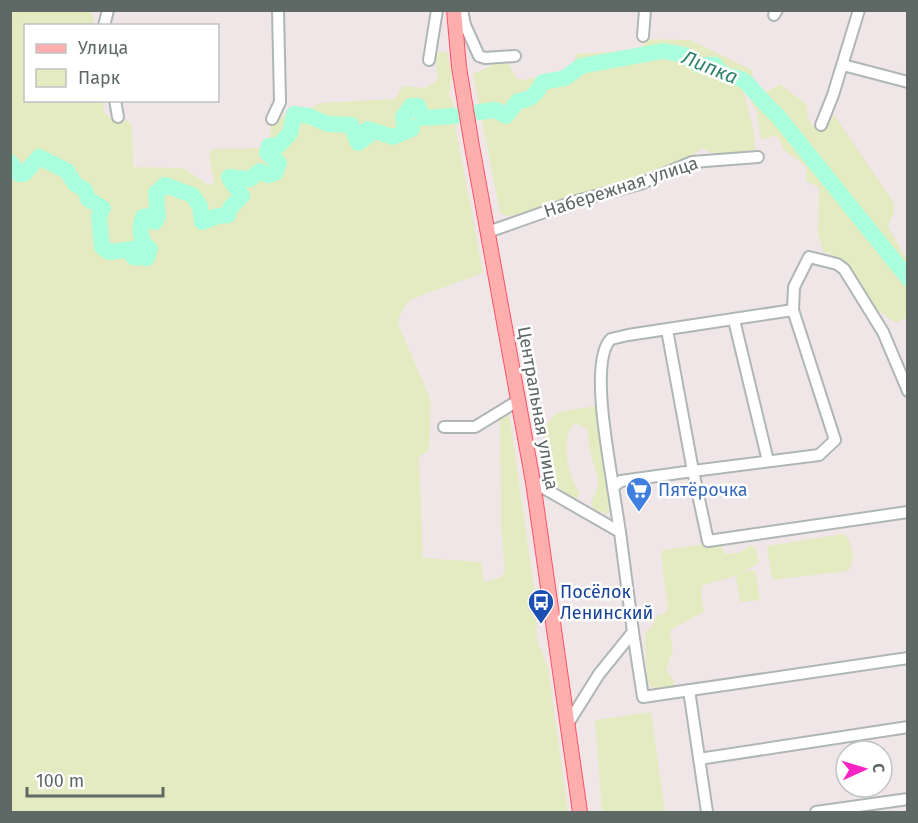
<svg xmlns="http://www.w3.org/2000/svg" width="918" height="823" viewBox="0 0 918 823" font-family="'Fira Sans',sans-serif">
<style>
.green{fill:#e4ebc1}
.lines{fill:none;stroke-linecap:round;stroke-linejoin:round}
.river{stroke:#a9ffdd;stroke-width:16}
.minor-casing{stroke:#afb7b6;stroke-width:14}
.major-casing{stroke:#ff5265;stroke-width:16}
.minor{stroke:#fff;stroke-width:10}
.major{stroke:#ffaeae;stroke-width:14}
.labels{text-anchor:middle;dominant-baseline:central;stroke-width:5;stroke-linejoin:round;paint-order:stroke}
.street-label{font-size:18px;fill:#5e6865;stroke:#fff}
.shop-label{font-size:18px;fill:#366cbe;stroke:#fff;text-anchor:start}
.transit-label{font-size:18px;fill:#164399;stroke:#fff;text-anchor:start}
.water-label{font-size:20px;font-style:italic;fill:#2c8367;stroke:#fff}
</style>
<rect width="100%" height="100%" fill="#f1e6e7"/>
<g class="green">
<path d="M10 11H92L94 25 26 26V100L103 101 104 112 114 121H128L132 125 133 167 183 168 208 185 213 184C215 173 207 160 211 149L264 148 269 143 271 126 293 108 308 109 321 103 395 99 403 86 425 88 438 80 435 57 437 53 447 52 452 75 449 94 455 108 447 120 448 124H455L483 273 409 300 399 317V326L431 401 429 450 419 457 423 558 481 562 484 582 502 577 505 569 501 531 500 420 509 413 535 594 537 640 548 667 568 812H11Z"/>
<path d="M648 39 690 40 752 70 753 84 743 90 754 132 755 150 717 155 702 148 686 160 525 213 506 216 500 213 473 74C478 71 482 71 487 68 505 58 507 57 516 78L523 80 573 68 576 54 639 50Z"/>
<path d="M780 84 806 104 808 118 813 127 821 128 834 115 894 203V213L888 226 907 260V317L896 323 876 309 841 258 823 252 818 233 819 187 806 181V166L784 150 778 137 773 136 764 140 760 137 757 112 750 100 756 94 760 96Z"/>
<path d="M595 406 611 509 606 514 594 509 591 503C603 479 597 477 590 453 588 445 589 437 587 429L575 423C559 438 568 477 580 493L576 501 553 483 543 435 544 428 556 413Z"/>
<path d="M843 534C853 539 856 563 848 571L772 580 767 546Z"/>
<path d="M720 542 725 554 739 553 751 545 756 549 759 563 742 572 755 570 760 600 740 602 736 576 703 585 701 592 704 612 670 630 673 650 666 670 674 681 673 687 668 691 652 687 647 682 645 632 651 628 657 615 664 614 668 608 661 557 663 550Z"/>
<path d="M651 712 665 812H602L595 720Z"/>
</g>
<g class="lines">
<g class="river">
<path d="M479 112 496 110 506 116 518 101C532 100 536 94 543 82L565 78 581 66 663 51 684 55 699 65H715C726 81 730 73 743 80 750 84 766 107 777 115L908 278"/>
<path d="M10 162 19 174H24L39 157 67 171 75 184 85 190 88 199 103 208 99 216 102 247 109 252 133 249V257L147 258 150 249C139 242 139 228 143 217L150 216 151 221 155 222 158 217 156 193 165 185 192 195 200 206 202 222 218 216 228 215 230 208 242 196C238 188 232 186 229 177L250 179 260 171 268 175 275 173 279 163 267 153 269 146H278L290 133 294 114 309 116 328 124 351 125 358 143 368 136 364 132 368 129 393 137 412 129 404 124 403 117 411 106H418L422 118 455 116"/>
</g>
<g class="minor-casing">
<g id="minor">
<path d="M462 10 465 25 479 56 485 58 515 56"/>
<path d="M774 15 777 10"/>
<path d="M104 26 108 10"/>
<path d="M643 36 645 10"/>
<path d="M429 60 437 10"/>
<path d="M843 65 908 82"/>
<path d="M115 100 118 117"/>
<path d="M272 119 280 102 278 10"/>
<path d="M821 125 833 95 859 10"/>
<path d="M488 232 573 202 640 184 692 162 758 157"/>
<path d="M793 310 794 287 809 257 837 264 844 269 883 332 908 391"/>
<path d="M734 320 768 461"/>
<path d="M444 427H475L519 400"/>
<path d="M533 482 620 532 633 632 599 674 567 725"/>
<path d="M613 487C609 457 589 360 611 339L628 335 793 310 835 440 819 455 693 471 667 330"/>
<path d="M620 532 613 487 621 481 693 471 708 541 908 512"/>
<path d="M633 632 643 697 908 658"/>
<path d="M689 690 707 812"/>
<path d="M699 759 908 727"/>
<path d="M816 812 908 799"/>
</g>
</g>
<g class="major-casing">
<path id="major" d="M454 10 459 67 472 146 533 482 580 812"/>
</g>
<use href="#minor" class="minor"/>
<use href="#major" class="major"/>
</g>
<defs>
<g id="supermarket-pin" transform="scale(1.35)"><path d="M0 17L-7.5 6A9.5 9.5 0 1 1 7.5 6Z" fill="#3f7fe0" stroke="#fff"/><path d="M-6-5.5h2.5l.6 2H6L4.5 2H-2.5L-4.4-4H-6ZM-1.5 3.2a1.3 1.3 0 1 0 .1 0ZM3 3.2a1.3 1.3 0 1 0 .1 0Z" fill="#fff"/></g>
<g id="bus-pin" transform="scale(1.35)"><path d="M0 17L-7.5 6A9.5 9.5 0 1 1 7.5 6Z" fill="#1a4fb4" stroke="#fff"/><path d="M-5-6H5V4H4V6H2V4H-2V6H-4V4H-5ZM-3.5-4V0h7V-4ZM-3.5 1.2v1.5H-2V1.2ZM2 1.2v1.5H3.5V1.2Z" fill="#fff"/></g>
</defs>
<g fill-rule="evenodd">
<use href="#supermarket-pin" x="639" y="490"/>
<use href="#bus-pin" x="541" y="602"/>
</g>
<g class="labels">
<g class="street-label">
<text transform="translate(621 187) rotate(-18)">Набережная улица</text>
<text transform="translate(538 408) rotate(80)">Центральная улица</text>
</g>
<g class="shop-label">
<text x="658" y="490">Пятёрочка</text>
</g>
<g class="transit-label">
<text x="560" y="592">Посёлок<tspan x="560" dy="21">Ленинский</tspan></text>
</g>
<g class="water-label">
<text transform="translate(710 67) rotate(22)">Липка</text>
</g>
</g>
<rect width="918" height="823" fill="none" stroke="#5e6865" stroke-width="24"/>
<rect x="24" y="24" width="195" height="78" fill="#ffffff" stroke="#bfc3c1" stroke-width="1.5"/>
<rect x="36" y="44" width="30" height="9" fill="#ffaeae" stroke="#bfc3c1" stroke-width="1.5"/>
<text x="78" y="54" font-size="18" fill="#5e6865">Улица</text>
<rect x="36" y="69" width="30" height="18" fill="#e4ebc1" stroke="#bfc3c1" stroke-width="1.5"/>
<text x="78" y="84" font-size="18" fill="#5e6865">Парк</text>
<g transform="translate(864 769) rotate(86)"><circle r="28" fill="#ffffff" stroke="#bfc3c1" stroke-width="1.5"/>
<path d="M0-4.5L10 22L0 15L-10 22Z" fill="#fa24c5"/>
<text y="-9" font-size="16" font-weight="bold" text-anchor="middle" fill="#5e6865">С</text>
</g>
<path d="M27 787v9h136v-9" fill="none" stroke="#5e6865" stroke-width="3"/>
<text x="36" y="787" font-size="18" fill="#5e6865" stroke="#ffffff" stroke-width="4.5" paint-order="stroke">100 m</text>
</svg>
